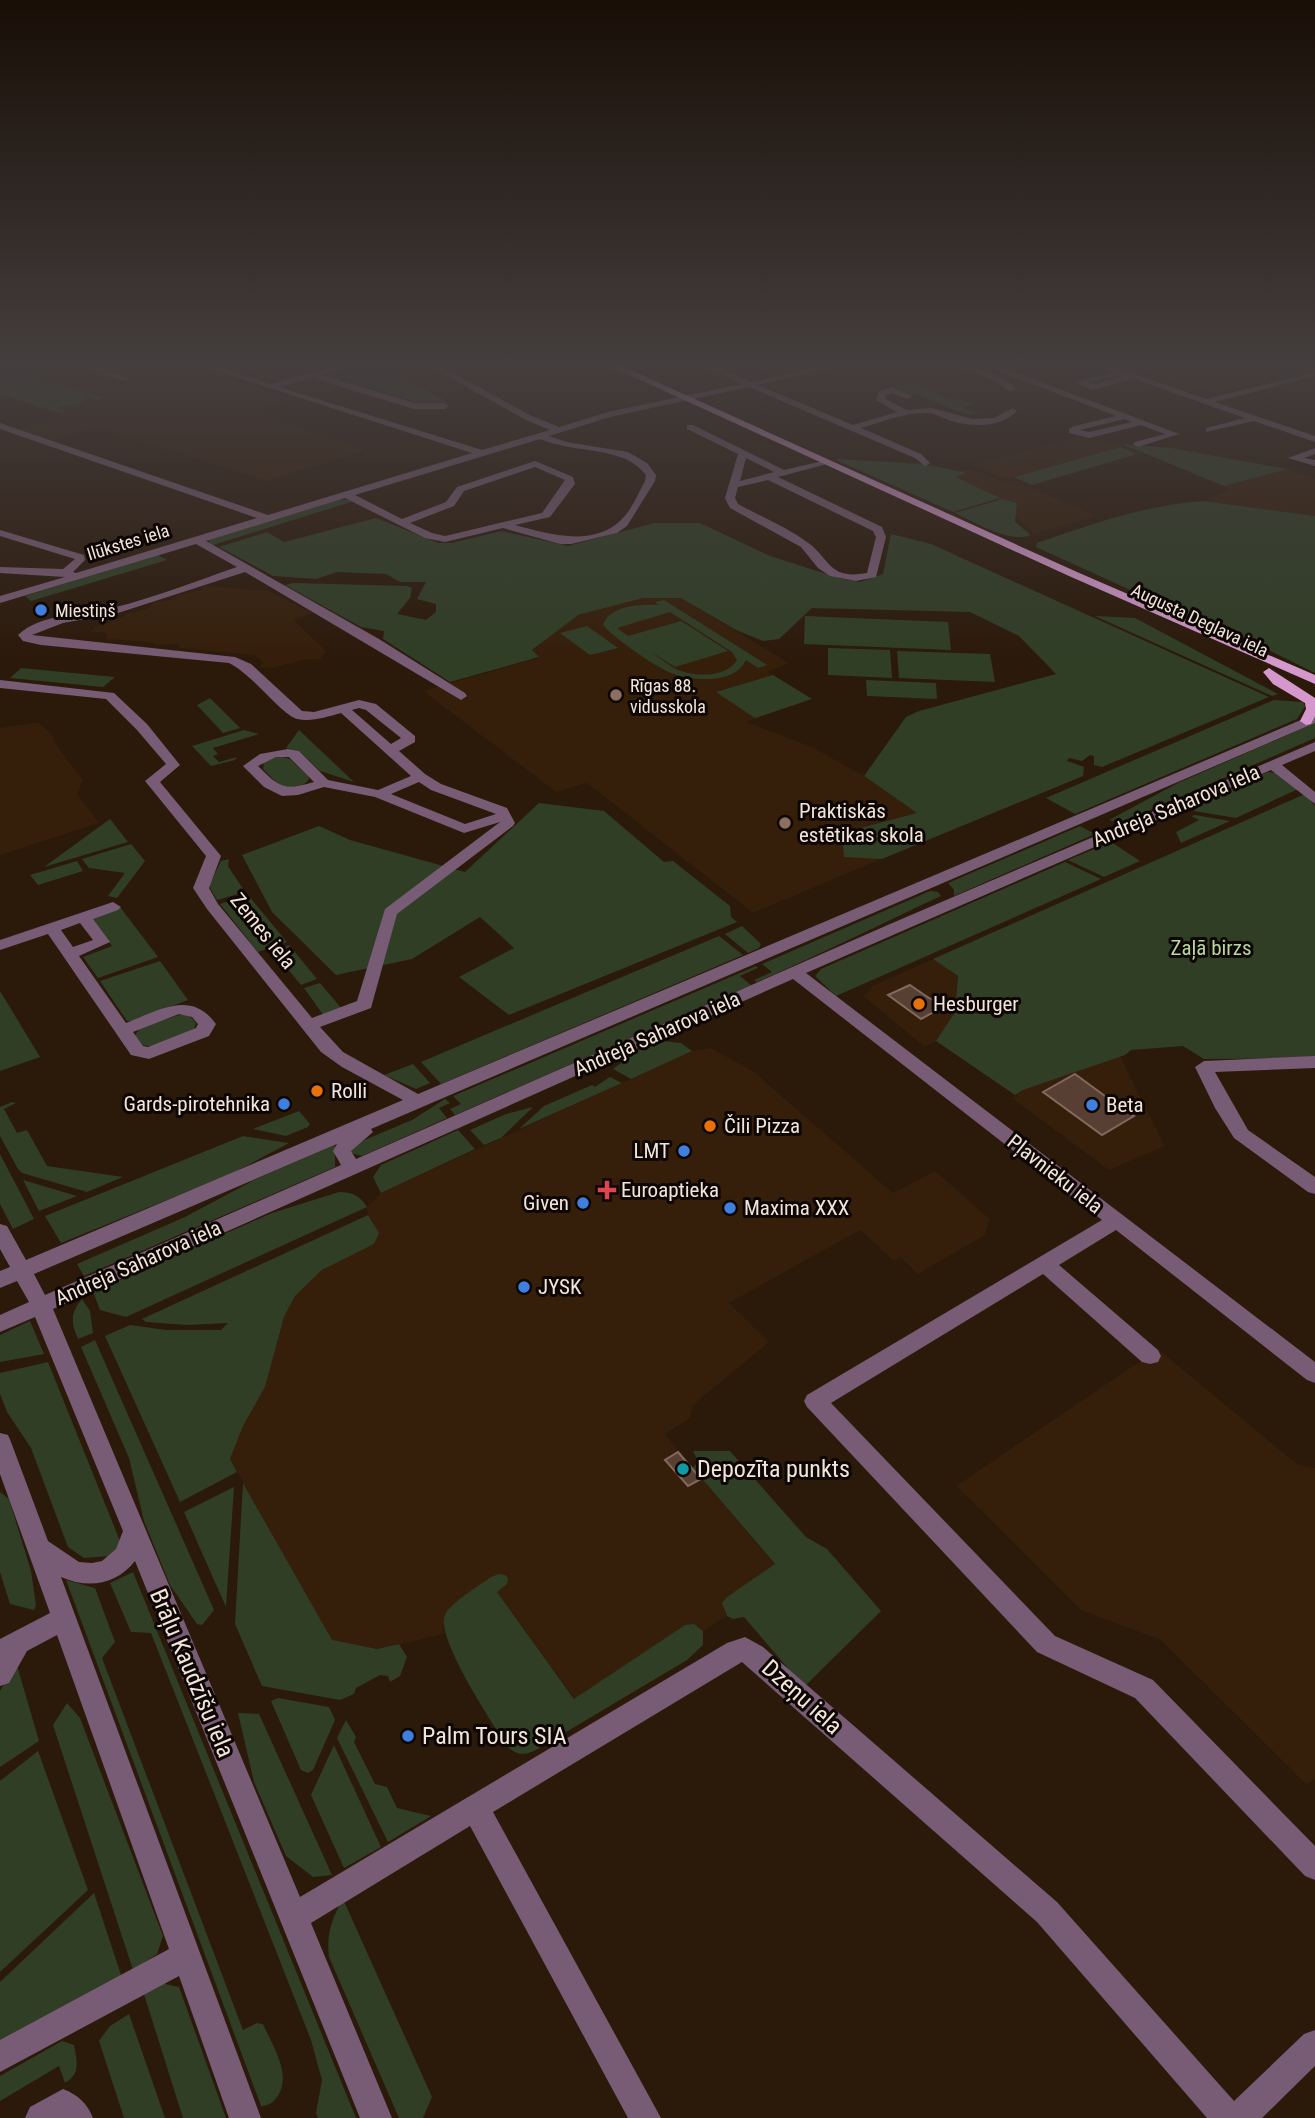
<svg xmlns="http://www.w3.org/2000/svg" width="1315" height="2118" viewBox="0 0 1315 2118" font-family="'Roboto Condensed',sans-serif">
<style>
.built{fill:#351e0a}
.green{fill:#303e26;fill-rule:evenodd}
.building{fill:#573f34;stroke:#83695d;stroke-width:2}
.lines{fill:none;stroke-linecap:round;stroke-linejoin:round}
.minor{fill:#785b74;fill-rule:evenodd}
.major{fill:#d498cd;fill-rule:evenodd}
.shop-dot{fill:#3f7fe0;stroke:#0d0603;stroke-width:2.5}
.education-dot{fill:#8d6e63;stroke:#0d0603;stroke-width:2.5}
.food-dot{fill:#e8710a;stroke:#0d0603;stroke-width:2.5}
.health-dot{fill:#e0444e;stroke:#0d0603;stroke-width:2.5}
.culture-dot{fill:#0f9aa8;stroke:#0d0603;stroke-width:2.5}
.labels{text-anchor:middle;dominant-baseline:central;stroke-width:6;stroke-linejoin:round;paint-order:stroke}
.far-street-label{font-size:18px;fill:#f1e5db;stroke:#0d0603}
.far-poi-label{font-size:18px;fill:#f1e5db;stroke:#0d0603;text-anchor:start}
.street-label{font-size:21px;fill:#f1e5db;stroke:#0d0603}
.poi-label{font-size:21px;fill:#f1e5db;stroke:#0d0603;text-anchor:start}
.park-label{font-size:21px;fill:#b7d99f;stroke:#0d0603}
.near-poi-label{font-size:24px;fill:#f1e5db;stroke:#0d0603;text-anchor:start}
.near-street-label{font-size:24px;fill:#f1e5db;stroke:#0d0603}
</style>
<rect width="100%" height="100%" fill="#2b190a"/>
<g class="built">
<path d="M1130 366H1285L1302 372 1213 394Z"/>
<path d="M194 368 291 399 255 411 367 450 267 481 98 427 54 441 20 429 63 415 0 395V373L14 369 86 391 141 375 154 379Z"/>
<path d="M1075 437 1125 445 1005 479 972 465Z"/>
<path d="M1288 469 1315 479V516L1204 501 1230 489 1224 486Z"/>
<path d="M933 470 975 471 1016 486 1024 485 1096 516 1034 534 1003 503Z"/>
<path d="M204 586 269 591 314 613 294 620 326 651 321 659H308L272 668 260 667 263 662 255 655 180 648 177 644 156 645 151 642 106 639 107 634 103 632H91L95 627 123 617 126 613 136 612 149 608 152 603 175 599 177 595 202 590Z"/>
<path d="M643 598H681L789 663 768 672 812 699 746 722 812 747 864 776 945 832 753 913 587 783 556 792 423 691 538 658 532 651 561 625 578 615Z"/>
<path d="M38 722 51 734 59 749 83 780 77 794 99 823 0 855V728Z"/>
<path d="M933 959 958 976 955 1012 936 1041 925 1047 863 996 872 989 870 987Z"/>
<path d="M711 1048 754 1072 893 1193 935 1171 990 1219 985 1235 918 1274 900 1257 894 1261 860 1230 729 1303 769 1342 693 1405 690 1418 665 1434 775 1565 727 1597 724 1612 727 1616 703 1631 699 1627 685 1625 575 1699 497 1592 442 1626 444 1634 377 1649 332 1641 230 1459 243 1426 265 1387 284 1317 295 1296 322 1270 374 1244V1223L368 1215 367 1207 381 1193 692 1051Z"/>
<path d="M1120 1056 1165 1146 1109 1170 1012 1098 1023 1090Z"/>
<path d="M1158 1349 1298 1465 1315 1468V1779L1307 1785 1161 1640 1081 1610 956 1486Z"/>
</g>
<g class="green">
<path d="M397 366H409L391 370 447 402H417L341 379 336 381 322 376 348 369C370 381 381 370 397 366Z"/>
<path d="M19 372 97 396 104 398 98 400 89 397 78 404 57 407 65 411 60 413 0 394V376Z"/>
<path d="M912 383 947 398 966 401 959 404 968 401 975 404 962 408 973 412 986 411 967 415 916 394 909 396 896 387Z"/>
<path d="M1122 444 1171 448 1288 469 1224 486Z"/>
<path d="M1120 447 1137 454 1032 485 1014 477Z"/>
<path d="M838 459 925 464 967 473 955 477 1000 498 953 512 836 460Z"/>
<path d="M338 499 354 501 213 545 209 543V540Z"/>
<path d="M1002 499 1017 503 1015 522 1031 535C1011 544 974 522 955 513Z"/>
<path d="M1204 501 1315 516V673L1242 637 1196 620 1036 547 1037 543C1092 524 1145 505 1204 501Z"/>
<path d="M376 518 438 543H452L501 531 568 546 654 523H700L770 556 839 578 860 582 883 574 891 534 931 544 1269 697 1102 767 1094 765V756L1090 755 1082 761 1069 758 1067 761 1084 767 1083 776 882 859 844 857 842 833 917 813 864 776 906 717 919 711 1056 674 1019 636 970 612 812 608 779 639 763 641 736 630 681 598H643L578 615 532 650 539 657 450 682 383 639 384 631 361 627 285 585 293 583 407 586 412 588 410 598 397 614 426 620 436 612V604L417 599 426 582H400L386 574 337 572 316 579 273 576 219 547 267 532 284 542Z"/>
<path d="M158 555 167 560 31 601 25 596Z"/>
<path d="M664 600 767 665 758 668 746 660C735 685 691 681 671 673 654 666 614 638 603 625 610 605 641 604 658 605L655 602ZM670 612 732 652 737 660C726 679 691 677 674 668 664 662 655 654 645 648L675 667 728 651 681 621 628 636 617 628Z"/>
<path d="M805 616 948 622 951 650 804 644Z"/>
<path d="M1095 616 1135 618 1278 694 1272 696Z"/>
<path d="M587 626 618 648 590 655 560 633Z"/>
<path d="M828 648 890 650 892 678 828 675Z"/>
<path d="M897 651 990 654 995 682 899 678Z"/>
<path d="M21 668 114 677H115L103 687 10 678Z"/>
<path d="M773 675 812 699 755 718 716 692Z"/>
<path d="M866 680 936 683 937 699 867 696Z"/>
<path d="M210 698 240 728 223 733 197 705Z"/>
<path d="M1274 700 1303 702 1305 706 1297 719 1075 814 1046 798Z"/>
<path d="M1315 723V738L1121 823 1109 820 1178 783Z"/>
<path d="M244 730 259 734 213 748 218 754 213 756 219 762 237 757 235 760 211 766 192 746Z"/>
<path d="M299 730 354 782 320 771 299 751 286 748Z"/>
<path d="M279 756 290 759 308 776 309 779C302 789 292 787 281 787L263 769 264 762Z"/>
<path d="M1268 772 1277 773 1298 789 1236 818 1194 811 1206 800Z"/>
<path d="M1305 794 1315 806V1058L1204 1059 1183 1046 1131 1050 1125 1055 1023 1090 1015 1095 936 1041 955 1012 958 976 933 959Z"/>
<path d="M539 803 604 811 664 862 673 861 730 906 731 917 737 922 509 1015 459 977 514 948 480 917 412 959 336 975 272 912 242 855 319 826 350 840 465 872Z"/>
<path d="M1195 815 1230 821 1181 843 1176 832 1199 820 1191 816Z"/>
<path d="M110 819 128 842 44 867Z"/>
<path d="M1080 826 1095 834 954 896V890L948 883Z"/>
<path d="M1111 842 1140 861 1104 877 1068 860Z"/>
<path d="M131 844 145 861 117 898 108 896 125 873 89 868 82 859Z"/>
<path d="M229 859 228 866 245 892 217 900 209 886 221 861Z"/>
<path d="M77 861 83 871 38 885 30 875Z"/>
<path d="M1065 862 1101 879 836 996 815 976 821 969Z"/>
<path d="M930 891 938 892 941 896C879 925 819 955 757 982L754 980 772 972 762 964Z"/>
<path d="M248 895 287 942 258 952 220 904Z"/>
<path d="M120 907 158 957 98 978 83 957 112 946 91 918Z"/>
<path d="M742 926 761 944 759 948 748 953 725 934Z"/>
<path d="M719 936 743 955 441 1084 421 1062Z"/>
<path d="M289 945 317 979 301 985 273 951Z"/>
<path d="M160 961 188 1000 133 1021H127L100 981Z"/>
<path d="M756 966 758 968 740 976 751 985 455 1115 450 1109 461 1104 453 1096Z"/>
<path d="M320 983 342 1009 324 1016 304 988Z"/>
<path d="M0 991 40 1057 0 1071Z"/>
<path d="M182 1014 189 1015 196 1023 194 1029 153 1047 138 1044 133 1038 141 1027Z"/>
<path d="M663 1041 681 1043 692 1051 631 1079 613 1069 637 1051Z"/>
<path d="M413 1064 430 1083 416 1089 384 1075Z"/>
<path d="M610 1077 622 1083 519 1129 544 1106 592 1085 595 1087Z"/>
<path d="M445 1099 450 1103 439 1108 447 1118 362 1156 351 1153 350 1149 355 1144 412 1120Z"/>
<path d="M12 1102 16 1103 4 1109 17 1133 27 1130 47 1166 123 1177 87 1192 22 1173 18 1169 0 1136V1107Z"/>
<path d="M533 1107 501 1138 484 1145 470 1130 506 1114Z"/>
<path d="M299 1111 310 1124 308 1127 286 1136 253 1129Z"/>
<path d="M458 1130 475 1149 381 1193 373 1177 381 1165Z"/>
<path d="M243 1136 289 1143 233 1173 61 1243 45 1216Z"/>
<path d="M335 1145V1167L84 1276 77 1264 185 1217 258 1178Z"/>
<path d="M0 1154 34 1219 13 1229 0 1204Z"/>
<path d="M23 1180 77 1196 39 1211Z"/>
<path d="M339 1192C353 1192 360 1196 367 1207L126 1317 100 1310 93 1292 272 1213Z"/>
<path d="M368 1215 379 1233 374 1244 322 1270 295 1296 284 1317 265 1387 243 1426 230 1459 237 1472 180 1502 105 1336 130 1325 166 1330H221L228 1323 187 1325 146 1322 142 1319Z"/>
<path d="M82 1299 90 1311 93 1333 78 1339C71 1323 70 1313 82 1299Z"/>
<path d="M30 1321 44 1354 0 1362V1335Z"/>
<path d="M95 1340 214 1610 202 1625 197 1624 170 1585 144 1521 129 1458 81 1347Z"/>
<path d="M48 1362 120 1541 119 1547 109 1556 84 1558 68 1547 31 1448 7 1412 0 1394V1373Z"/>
<path d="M693 1451H730L806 1537 827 1549 881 1611 804 1687 744 1617 733 1619 727 1616 722 1603 727 1597 775 1564 693 1468 698 1461Z"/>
<path d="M243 1483 332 1640 377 1649 399 1644 407 1657 400 1676 390 1682 388 1676 380 1675 356 1688 354 1694 340 1700 262 1686 235 1624Z"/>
<path d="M234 1487 226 1607 184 1512Z"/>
<path d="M0 1492 9 1499 31 1571 36 1605 34 1610 10 1604 0 1572Z"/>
<path d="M133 1572 356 2118H318L316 2113 322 2080 311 2040 151 1633 131 1632 110 1583Z"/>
<path d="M499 1574 505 1575 508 1578 507 1584 497 1592 574 1699 685 1625 694 1624 703 1631V1645L687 1660 551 1741C534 1751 522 1762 506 1745 492 1722 435 1637 445 1615 450 1603 480 1585 491 1577Z"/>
<path d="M66 1580 95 1588 115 1642 102 1658 243 2030 257 2023 263 2024C272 2045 291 2072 279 2094 275 2101 270 2106 261 2106Z"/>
<path d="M16 1662 39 1741 0 1767V1691Z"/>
<path d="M278 1698 329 1707 335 1720 313 1770 308 1773 301 1770 271 1701Z"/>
<path d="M67 1703 80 1718 163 1936 157 1954 133 1970 53 1725Z"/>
<path d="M238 1713 259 1714 332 1875 313 1877 286 1856 254 1782Z"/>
<path d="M346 1720 356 1737 354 1742 375 1784 387 1787 397 1808 431 1816 388 1842 337 1738Z"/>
<path d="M334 1745 381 1847 344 1868 311 1795Z"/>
<path d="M38 1751 88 1890 0 1972V1781Z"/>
<path d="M94 1893 122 1978 0 2046V1982Z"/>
<path d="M343 1899 432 2097 423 2118H399L329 1957C326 1934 332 1918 343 1899Z"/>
<path d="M160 1983 179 1987 226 2118H183L143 1991Z"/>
<path d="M129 2014 165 2118H124L99 2041 110 2026Z"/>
<path d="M62 2041 74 2045C77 2061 81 2074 65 2083L59 2066 0 2101V2076Z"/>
</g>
<g class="building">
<path d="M910 985 923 994 943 1007 921 1019 888 995Z"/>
<path d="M1075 1074 1109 1099 1134 1116 1102 1135 1043 1092Z"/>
<path d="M678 1452 701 1479 688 1486 665 1460Z"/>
</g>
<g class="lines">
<g class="minor">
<path d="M81 366H95L130 379 123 381Z"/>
<path d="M201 366H215L270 384 337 366H352L322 375 415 403H445L449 406 445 409H414L312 378 279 387 482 450 550 430 526 420 429 366H440L532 416 559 427 608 412 741 384 703 366H715L751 382 821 366H838L758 385 853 425 897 412 876 400 879 391 892 387 911 396 907 399 892 393 886 395 885 399 907 410 932 408 972 419 994 418 1013 408 1017 411C1002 427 975 427 955 422 944 419 935 412 923 413 904 413 881 422 861 428L921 454 930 463 925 466 915 458 749 387 610 417 549 436 566 442 628 452 647 463 656 475 655 481 627 526 617 533 571 544H560L503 528 445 542 425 538 345 498 206 541 379 639 465 693 467 696 461 700 245 572 118 613 63 623 32 635 235 657 251 664 302 711 314 712 359 700 376 704 415 736V742L399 751 425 774 441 784 507 808 515 823 513 826 397 914 371 1008 320 1027 343 1052 418 1094 1315 714V723L371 1129 373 1132 351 1151 356 1159 890 924 1315 742V751L1282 765 1315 792V804L1271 770 806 973 1315 1362V1383L1307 1380 1116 1230 1059 1265 1158 1350 1161 1356 1158 1362 1150 1364 1142 1362 1043 1274 831 1403 1055 1636 1153 1680 1315 1846V1880L1305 1876 1135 1698 1037 1652 807 1407 804 1401 807 1395 1102 1220 793 979 53 1309 300 1897 727 1643 745 1637 763 1647 1057 1902 1234 2101 1304 2034 1315 2030V2066L1262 2118H1207L1037 1922 742 1662 493 1812 661 2118H628L470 1826 311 1923 392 2118H360L135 1561C116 1585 88 1589 61 1577L261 2118H229L179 1976 0 2072V2040L169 1949 57 1635 27 1651 9 1683 0 1686V1639L50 1613 0 1474V1433L8 1435 11 1442 48 1541 79 1562 92 1563 102 1561 116 1549 123 1531 35 1317 0 1332V1315L29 1302 17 1281 0 1288V1271L10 1267 0 1249V1224L7 1226 26 1260 403 1100 342 1067 321 1052 207 909 193 888 206 856 145 781 166 764 137 730 106 699 0 688V680L114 693 147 724 180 765 160 782 221 856 209 888 218 904 312 1018 357 1001 385 909 500 822 464 833 375 797 324 787 298 795 282 796 264 787 243 766 260 754 288 749 299 751 328 780 378 790 411 776 341 713C326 717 312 722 297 719 282 715 252 674 229 663L41 645 23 641 18 635C41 613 82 615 112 608 154 598 196 581 237 567L196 544 0 603V596L65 577 0 573V567L63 569 75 559 0 536V530L84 555 85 560 73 572 76 573 257 518 0 429V423L268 515 472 453ZM540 439C574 454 624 445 646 475L645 481C638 494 632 509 622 519 594 548 548 534 515 525L550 517 575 484 573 477 535 461 457 487 446 502 402 519 355 495ZM535 467 565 480 542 513 445 536 432 533 410 523 454 506 464 491ZM359 708 366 710 401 738 391 744 352 710ZM276 757H289L314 782C284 791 280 788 258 766ZM419 782 431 790 496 814 465 824 391 794ZM337 1144 333 1151 341 1165 45 1295 34 1274Z"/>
<path d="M960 366C981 366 1002 376 1017 389L1010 391 995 381Z"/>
<path d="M985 366H998L1179 434 1138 447 1133 444 1135 442 1165 434 1141 425 1089 438 1069 433V429L1074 426 1116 416ZM1124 419 1132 422 1089 432 1080 430Z"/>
<path d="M1100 366H1113L1206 399 1315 372V376L1215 402 1315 436V442L1254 421 1206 432V428L1245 418 1134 379 1092 390 1075 382 1112 372ZM1121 375 1125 376 1093 384 1088 382Z"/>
<path d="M687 425H693L784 470 827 460V464L778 477 882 527 886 537 876 577 856 581 830 576 818 568 801 547 730 508 725 498 738 454 687 429ZM746 458 774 472 740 481ZM768 480 873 531 876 537 867 573C828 580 831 559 807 542 786 527 760 516 738 504L735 498 738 487Z"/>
<path d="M1315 448V454L1304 458 1315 460V466L1288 458Z"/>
<path d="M113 902 121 907 118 910 93 919 110 942 79 956 126 1023C158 1011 191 989 216 1024L209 1036 149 1059 131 1055 48 934 0 950V940ZM80 923 93 940 73 947 61 930ZM179 1014 192 1017 198 1024 196 1028 148 1047 143 1046 133 1032Z"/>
<path d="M1315 1056V1068L1215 1072 1248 1130 1315 1177V1194L1308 1192 1234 1138 1215 1108 1195 1067 1204 1061Z"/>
<path d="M63 2089C78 2095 87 2103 93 2118H25L30 2107Z"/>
</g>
<g class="major">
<path d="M610 366H622L1077 572 1315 675V684L1069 576Z"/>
<path d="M1269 668 1315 698V716L1311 724 1306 725 1300 721 1306 709 1305 703 1273 684 1263 672Z"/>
</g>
</g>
<linearGradient id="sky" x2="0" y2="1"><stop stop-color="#180e06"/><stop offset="0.55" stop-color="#443e3e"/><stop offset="1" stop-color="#443e3e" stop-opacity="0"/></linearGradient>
<rect width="1315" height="663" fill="url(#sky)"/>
<g class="shop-dot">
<circle cx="41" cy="610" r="7"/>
<circle cx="284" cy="1104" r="7"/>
<circle cx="1092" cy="1105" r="7"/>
<circle cx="684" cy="1151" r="7"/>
<circle cx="583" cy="1203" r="7"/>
<circle cx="730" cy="1208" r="7"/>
<circle cx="524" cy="1287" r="7"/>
<circle cx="408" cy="1736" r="7"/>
</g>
<g class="education-dot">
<circle cx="616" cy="695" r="7"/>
<circle cx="785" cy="823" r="7"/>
</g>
<g class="food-dot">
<circle cx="919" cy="1004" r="7"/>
<circle cx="317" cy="1091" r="7"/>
<circle cx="710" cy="1126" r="7"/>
</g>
<path class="health-dot" d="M603.5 1179.5h7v7h7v7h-7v7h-7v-7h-7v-7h7z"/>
<circle class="culture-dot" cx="683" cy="1469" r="7"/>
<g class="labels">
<g class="far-street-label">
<text transform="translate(128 542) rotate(-17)">Ilūkstes iela</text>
<text transform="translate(1200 620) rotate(25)">Augusta Deglava iela</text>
</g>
<g class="far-poi-label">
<text x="55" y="610">Miestiņš</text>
<text x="630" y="685">Rīgas 88.<tspan x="630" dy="21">vidusskola</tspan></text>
</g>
<g class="street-label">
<text transform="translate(1176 806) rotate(-23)">Andreja Saharova iela</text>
<text transform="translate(263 931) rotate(51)">Zemes iela</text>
<text transform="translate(657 1034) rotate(-24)">Andreja Saharova iela</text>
<text transform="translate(1055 1174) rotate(38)">Pļavnieku iela</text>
<text transform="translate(138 1263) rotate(-24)">Andreja Saharova iela</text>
</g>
<g class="poi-label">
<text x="799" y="811">Praktiskās<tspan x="799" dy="24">estētikas skola</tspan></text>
<text x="933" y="1004">Hesburger</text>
<text x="331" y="1091">Rolli</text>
<text x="270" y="1104" text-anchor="end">Gards-pirotehnika</text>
<text x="1106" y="1105">Beta</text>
<text x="724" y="1126">Čili Pizza</text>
<text x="670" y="1151" text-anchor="end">LMT</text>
<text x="621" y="1190">Euroaptieka</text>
<text x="569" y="1203" text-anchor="end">Given</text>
<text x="744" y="1208">Maxima XXX</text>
<text x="538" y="1287">JYSK</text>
</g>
<g class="park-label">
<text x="1211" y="948">Zaļā birzs</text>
</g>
<g class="near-poi-label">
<text x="697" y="1469">Depozīta punkts</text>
<text x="422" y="1736">Palm Tours SIA</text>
</g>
<g class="near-street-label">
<text transform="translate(192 1673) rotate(67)">Brāļu Kaudzīšu iela</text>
<text transform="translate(802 1697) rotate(42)">Dzeņu iela</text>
</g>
</g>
</svg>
